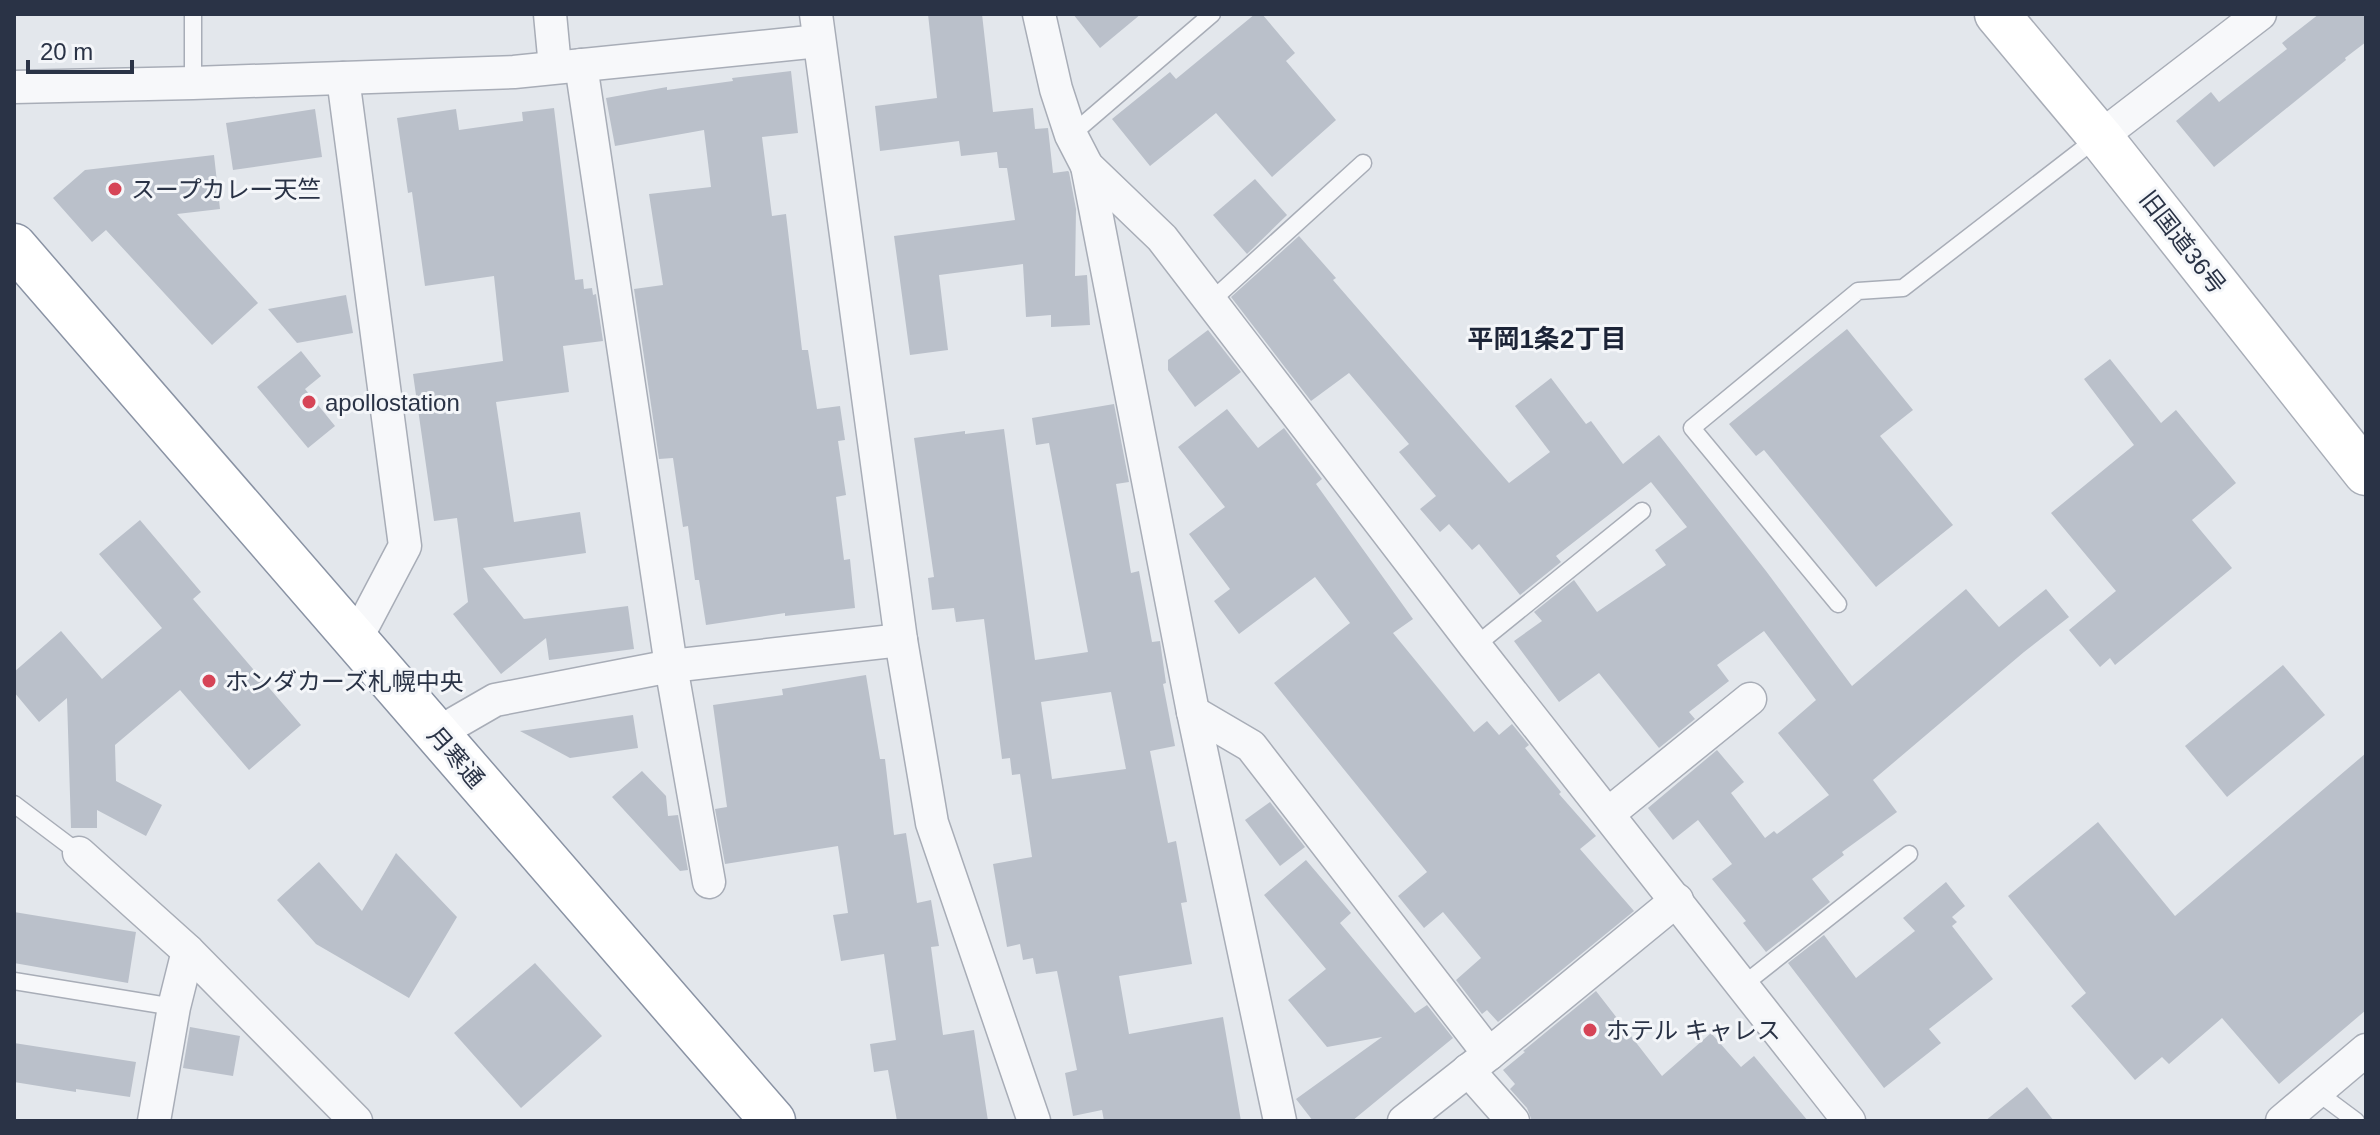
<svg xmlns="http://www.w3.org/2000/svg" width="2380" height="1135" viewBox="0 0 2380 1135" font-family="Arial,'Noto Sans JP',sans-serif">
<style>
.building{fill:#bac0ca;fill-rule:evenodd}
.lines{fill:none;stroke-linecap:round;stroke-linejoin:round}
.lane-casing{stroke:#a8adb7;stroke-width:19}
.street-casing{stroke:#a8adb7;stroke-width:35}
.secondary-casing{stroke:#a8adb7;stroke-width:47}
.highway-casing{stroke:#8a93a4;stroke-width:47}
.lane{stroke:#f7f8fa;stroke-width:16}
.street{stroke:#f7f8fa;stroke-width:32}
.secondary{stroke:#fff;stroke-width:44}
.highway{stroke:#fff;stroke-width:44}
.poi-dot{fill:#d64456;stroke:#f4f6f9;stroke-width:3}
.labels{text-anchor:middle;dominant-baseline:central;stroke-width:6;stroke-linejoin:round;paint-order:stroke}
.poi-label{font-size:24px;fill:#2a3346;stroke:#f4f6f9;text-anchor:start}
.street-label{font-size:24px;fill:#2a3346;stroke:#f4f6f9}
.neighbourhood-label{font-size:26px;font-weight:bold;fill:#1c2437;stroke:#f4f6f9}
</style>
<rect width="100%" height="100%" fill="#e3e7ec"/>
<g class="building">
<path d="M928 14H982L993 112 1033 108 1035 129 1048 128 1053 173 1068 171 1069 172 1076 209 1075 276 1087 275 1090 325 1051 327V315L1026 317 1023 264 939 275 948 350 910 355 894 236 1015 220 1007 168H999L997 152 961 156 959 141 880 151 875 106 937 98Z"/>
<path d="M1073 14H1141L1100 48Z"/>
<path d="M1255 14H1262L1295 53 1286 61 1336 120 1272 177 1216 113 1150 166 1112 119 1170 72 1176 79Z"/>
<path d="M2319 14H2366V42L2345 58 2346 60 2214 167 2176 121 2211 92 2219 102 2287 49 2282 43Z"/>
<path d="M791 71 798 133 762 137 772 216 786 214 802 350H808L817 409 840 406 845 440 838 441 846 495 836 497 844 560 850 559 855 608 785 616V613L706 625 699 580H695L688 526 683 527 673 458 659 459 634 289 663 285 649 194 711 187 704 130 615 146 606 98 667 87V90L733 81 732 78Z"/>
<path d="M554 108 575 280 583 279 584 289 592 288 593 295 596 294 603 341 563 346 569 392 496 402 514 522 580 512 586 553 483 568 524 619 628 606 634 649 549 660 546 638 501 674 453 614 468 602 457 518 434 521 413 374 503 361 494 276 425 286 412 192 408 193 397 118 456 109 459 130 523 121 522 112Z"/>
<path d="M315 109 322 157 233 170 226 123Z"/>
<path d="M214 155 220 209 177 214 258 303 212 345 106 230 92 242 53 198 85 170Z"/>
<path d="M1255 179 1287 215 1247 254 1213 215Z"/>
<path d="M1299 236 1336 278 1333 280 1509 483 1550 452 1515 406 1551 378 1586 424 1591 421 1623 464 1659 435 1766 571 1852 686 1966 589 1999 627 2046 589 2069 617 2024 652 1873 780 1897 812 1842 852 1844 855 1812 879 1830 902 1766 952 1743 923 1746 921 1712 879 1732 864 1698 820 1673 840 1648 808 1717 750 1744 782 1731 793 1765 838 1774 831 1777 834 1829 795 1778 733 1816 700 1764 631 1717 665 1729 681 1689 712 1695 719 1659 748 1599 673 1559 702 1514 641 1542 621 1534 612 1574 580 1597 612 1666 565 1655 550 1687 527 1651 482 1556 556 1561 562 1520 595 1479 544 1472 550 1449 524 1440 532 1420 509 1436 496 1399 452 1409 444 1349 373 1311 401 1231 297Z"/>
<path d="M346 295 353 333 297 343 268 309Z"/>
<path d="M1847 329 1913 410 1880 436 1953 525 1876 587 1764 450 1756 456 1729 424Z"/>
<path d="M1208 330 1241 372 1195 407 1168 370V360Z"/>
<path d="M301 351 321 376 305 389 335 426 308 448 257 387Z"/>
<path d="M2110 359 2161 423 2176 410 2236 483 2192 520 2232 568 2115 665 2110 658 2100 667 2069 630 2116 591 2051 513 2134 445 2084 379Z"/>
<path d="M1114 404 1129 482 1116 484 1131 573 1139 571 1152 642 1160 641 1166 683 1163 684 1175 746 1150 751 1168 843 1176 841 1187 902 1181 903 1192 964 1119 976 1129 1034 1223 1017 1241 1121H1104L1102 1110 1073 1116 1065 1073 1077 1070 1057 971 1036 974 1033 958 1023 960 1020 944 1007 947 993 864 1032 857 1020 774 1012 775 1010 758 1002 759 984 619 956 622 954 608 932 610 928 578 934 577 914 438 965 431V434L1004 429 1035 660 1088 652 1049 443 1036 445 1032 418ZM1111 692 1126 769 1052 779 1041 702Z"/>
<path d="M1227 409 1258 448 1284 428 1322 479 1316 484 1413 619 1393 633 1474 732 1487 721 1499 735 1512 724 1529 745 1525 748 1561 792 1559 794 1596 836 1580 849 1634 911 1498 1022 1487 1010 1482 1014 1456 980 1481 958 1443 912 1424 928 1398 896 1427 872 1274 683 1350 623 1315 577 1239 634 1214 601 1230 589 1189 534 1225 507 1178 447Z"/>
<path d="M140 520 201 592 193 599 301 725 249 770 180 690 115 745 116 781 162 805 146 836 97 810V828H71L67 698 39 722 14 692V672L61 631 102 679 162 628 99 554Z"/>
<path d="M2283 665 2325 715 2227 797 2185 746Z"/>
<path d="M866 675 880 759H885L894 835 906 833 917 903 931 900 939 946 931 947 943 1035 974 1030 988 1121H897L888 1070 874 1072 870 1044 896 1040 884 954 841 961 833 915 848 913 838 846 725 864 715 809 727 807 713 705 783 695 782 689Z"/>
<path d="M633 715 638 748 570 758 520 731Z"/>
<path d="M2366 753V1010L2279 1084 2222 1018 2169 1064 2162 1057 2135 1080 2071 1006 2086 993 2008 896 2098 822 2175 916Z"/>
<path d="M642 771 666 796 668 816 678 815 688 870 680 871 612 797Z"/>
<path d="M1270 802 1305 847 1280 866 1245 820Z"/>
<path d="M396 853 457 917 409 998 316 944 277 900 319 862 362 911Z"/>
<path d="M1306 860 1351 913 1340 923 1415 1013 1427 1005 1453 1038 1352 1121H1313L1296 1099 1382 1037 1327 1047 1288 1000 1326 969 1264 895Z"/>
<path d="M1946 882 1965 906 1952 917 1957 922 1952 926 1993 979 1929 1029 1941 1043 1884 1088 1788 963 1824 935 1856 978 1915 931 1903 918Z"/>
<path d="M14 912 136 932 128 983 14 963Z"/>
<path d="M535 963 602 1036 521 1108 454 1033Z"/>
<path d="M1596 991 1662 1076 1711 1033 1741 1067 1754 1056 1808 1121H1532L1527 1108 1510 1089 1515 1084 1503 1070 1525 1052 1523 1051Z"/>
<path d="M190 1027 240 1036 233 1076 183 1068Z"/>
<path d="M14 1043 136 1062 130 1097 76 1089V1092L14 1082Z"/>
<path d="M2027 1087 2054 1121H1985Z"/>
</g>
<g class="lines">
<g class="lane-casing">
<g id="lane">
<path d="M193 14V83"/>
<path d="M1071 135 1212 14"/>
<path d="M1211 301 1363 163"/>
<path d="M1838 604 1692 428 1858 291 1903 288 2097 138"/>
<path d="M1475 646 1642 511"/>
<path d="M14 804 79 853"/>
<path d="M14 981 174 1007"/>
<path d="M1743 985 1909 854"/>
<path d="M2317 1092 2356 1121"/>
</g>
</g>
<g class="street-casing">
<g id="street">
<path d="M550 14 555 67"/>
<path d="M816 14 901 640 932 823 1034 1121"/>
<path d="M1039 14 1056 89 1071 135 1087 166 1162 238 1475 646 1849 1121"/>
<path d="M581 65 671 666 709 882"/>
<path d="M343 78 405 546 355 641"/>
<path d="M14 87 193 83 514 72 819 41"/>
<path d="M2100 137 2260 14"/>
<path d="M1087 166 1193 712 1280 1121"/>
<path d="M1193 712 1251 746 1489 1054 1404 1121"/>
<path d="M436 734 495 700 671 666 901 640"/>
<path d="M1608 814 1750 699"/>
<path d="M79 853 188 951 356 1121"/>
<path d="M1489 1054 1677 900"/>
<path d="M1468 1070 1513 1121"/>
<path d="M154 1121 174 1007 188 951"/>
<path d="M2282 1121 2366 1050"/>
</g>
</g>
<g class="secondary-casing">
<path id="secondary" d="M1997 14 2100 137 2366 473"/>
</g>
<g class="highway-casing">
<path id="highway" d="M14 246 773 1121"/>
</g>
<use href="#lane" class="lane"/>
<use href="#street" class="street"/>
<use href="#secondary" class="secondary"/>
<use href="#highway" class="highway"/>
</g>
<g class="poi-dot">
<circle cx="115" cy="189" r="8"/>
<circle cx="309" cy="402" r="8"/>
<circle cx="209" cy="681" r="8"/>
<circle cx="1590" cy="1030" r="8"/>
</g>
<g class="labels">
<g class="poi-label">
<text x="131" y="189">スープカレー天竺</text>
<text x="325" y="402">apollostation</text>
<text x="225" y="681">ホンダカーズ札幌中央</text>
<text x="1606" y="1030">ホテル キャレス</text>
</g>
<g class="street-label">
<text transform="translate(2183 242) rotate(52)">旧国道36号</text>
<text transform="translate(456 757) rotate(49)">月寒通</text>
</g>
<g class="neighbourhood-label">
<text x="1547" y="339">平岡1条2丁目</text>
</g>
</g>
<rect width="2380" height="1135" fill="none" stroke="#2a3346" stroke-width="32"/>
<path d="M28 60v12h104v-12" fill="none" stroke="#2a3346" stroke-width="4"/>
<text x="40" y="60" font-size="24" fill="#2a3346" stroke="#f4f6f9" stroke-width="6" paint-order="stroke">20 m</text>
</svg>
